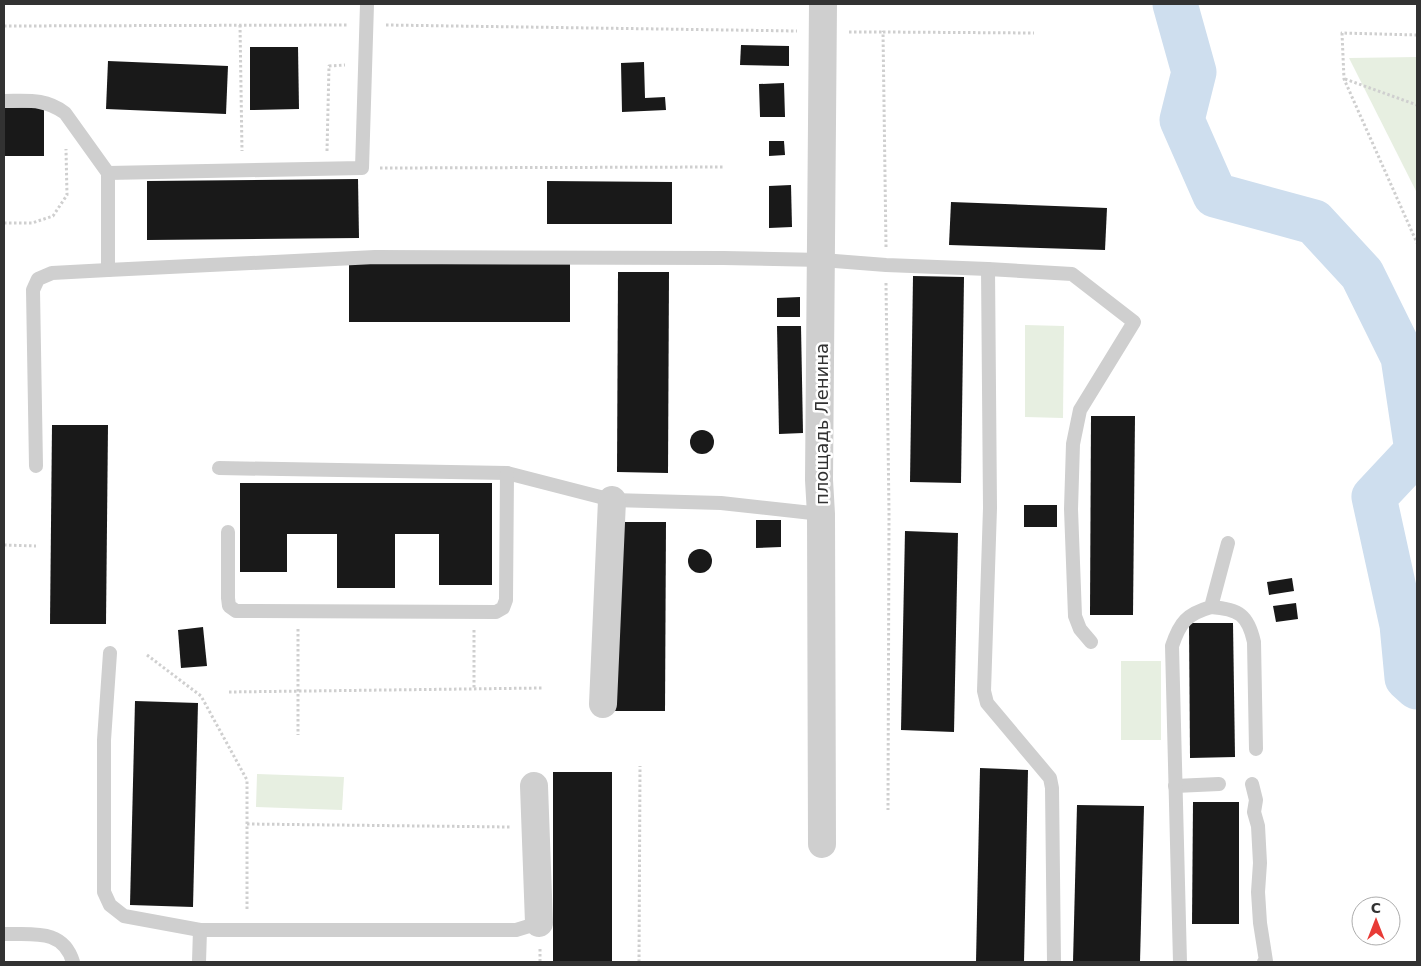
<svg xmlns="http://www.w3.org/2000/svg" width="1421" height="966" viewBox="0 0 1421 966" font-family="'DejaVu Sans',sans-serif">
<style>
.green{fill:#e7efe1}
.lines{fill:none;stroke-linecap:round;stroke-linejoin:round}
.river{stroke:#cedeee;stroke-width:45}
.building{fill:#191919}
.path{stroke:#cfcfcf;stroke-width:3;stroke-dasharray:2.5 2.5;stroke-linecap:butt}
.lane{stroke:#cfcfcf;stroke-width:14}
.street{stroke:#cfcfcf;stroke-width:28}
.labels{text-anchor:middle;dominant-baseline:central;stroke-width:5;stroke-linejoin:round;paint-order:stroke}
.street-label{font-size:18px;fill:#323232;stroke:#fff}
</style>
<rect width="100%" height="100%" fill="#fff"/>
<g class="green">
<path d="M1417 57V193L1349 58Z"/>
<path d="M1025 325 1064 326 1063 418 1025 417Z"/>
<rect x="1121" y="661" width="40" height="79"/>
<path d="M257 774 344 777 342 810 256 807Z"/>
</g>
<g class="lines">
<path class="river" d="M1175 4 1194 72 1182 120 1215 195 1314 222 1362 274 1403 357 1417 451 1374 497 1402 625 1407 678 1417 687"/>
</g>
<g class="building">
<path d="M741 45 789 46V66L740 65Z"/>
<path d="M250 47H298L299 109 250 110Z"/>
<path d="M108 61 228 66 226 114 106 109Z"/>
<path d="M644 62 645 98 665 97 666 110 622 112 621 63Z"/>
<path d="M784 83 785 117H760L759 84Z"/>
<path d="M44 107V156H4V108Z"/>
<path d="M769 141H784L785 155 769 156Z"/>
<path d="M358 179 359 238 147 240V181Z"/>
<path d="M547 181 672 182V224H547Z"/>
<path d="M791 185 792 227 769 228V186Z"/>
<path d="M951 202 1107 208 1105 250 949 245Z"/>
<rect x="349" y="264" width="221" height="58"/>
<path d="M618 272H669L668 473 617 472Z"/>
<path d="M913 276 964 277 961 483 910 482Z"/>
<path d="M800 297V317H777V298Z"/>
<path d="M777 326H801L803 433 779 434Z"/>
<path d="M1091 416H1135L1133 615H1090Z"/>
<path d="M52 425H108L106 624H50Z"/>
<circle cx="702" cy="442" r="12"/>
<path d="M240 483H492V585H439V534H395V588H337V534H287V572H240Z"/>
<rect x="1024" y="505" width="33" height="22"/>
<path d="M756 520H781V547L756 548Z"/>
<path d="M616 522H666L665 711H615Z"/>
<path d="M905 531 958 533 954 732 901 730Z"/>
<circle cx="700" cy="561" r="12"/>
<path d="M1292 578 1294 591 1269 595 1267 582Z"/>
<path d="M1296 603 1298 619 1276 622 1273 606Z"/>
<path d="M1189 623H1233L1235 757 1190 758Z"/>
<path d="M203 627 207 666 181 668 178 630Z"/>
<path d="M135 701 198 703 193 907 130 905Z"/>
<path d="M980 768 1028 770 1024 962H976Z"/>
<rect x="553" y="772" width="59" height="190"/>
<path d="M1193 802H1239V924H1192Z"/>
<path d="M1077 805 1144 806 1140 962H1073Z"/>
</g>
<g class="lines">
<g class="path">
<path d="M240 25 242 151"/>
<path d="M386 25 797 31"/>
<path d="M4 26 347 25"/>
<path d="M849 32H883"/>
<path d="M1417 35 1342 33 1344 79 1417 243"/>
<path d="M1345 79 1417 105"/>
<path d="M327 151 329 66 345 65"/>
<path d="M380 168 724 167"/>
<path d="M4 223H32L53 216 67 195 66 149"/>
<path d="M886 247 883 32 1034 33"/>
<path d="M886 283 889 514 888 810"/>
<path d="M4 545 36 546"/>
<path d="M298 629V735"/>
<path d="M474 630V689"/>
<path d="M147 655 201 696 247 780V911"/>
<path d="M229 692 543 688"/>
<path d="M247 824 510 827"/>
<path d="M540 949V962"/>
<path d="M639 962 640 766"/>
</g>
<g class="lane">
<path d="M4 101C27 101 45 98 65 113L108 173V270L375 257 723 258 822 260 886 265 988 269 1072 274 1134 322 1080 410 1073 444 1071 509 1075 616 1080 629 1091 642"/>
<path d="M108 173 362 168 367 4"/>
<path d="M988 269 990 508 984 691 987 703 1050 778 1052 788 1054 962"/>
<path d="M36 466 33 290 38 279 52 273 108 270"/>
<path d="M219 468 507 473 612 500 721 503 821 514"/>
<path d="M228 532V598L229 606 236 611 496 612 503 608 506 600 507 473"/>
<path d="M1211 607C1239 609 1248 615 1254 642L1256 749"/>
<path d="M110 653 104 740V892L110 905 124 916 200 930H516L539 923"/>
<path d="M1252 784 1256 800 1254 812 1258 826 1260 863 1258 892 1260 923 1266 961 1264 962"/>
<path d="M1175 786 1219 784"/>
<path d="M4 934C32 935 63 928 73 962"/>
<path d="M199 962 200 930"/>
<path d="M1180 962 1172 646C1180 622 1187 614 1211 607L1228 543"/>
</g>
<g class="street">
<path d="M603 704 612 500"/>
<path d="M534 786 539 923"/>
<path d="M822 844 821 514 819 480 823 4"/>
</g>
</g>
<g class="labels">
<g class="street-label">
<text transform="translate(821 424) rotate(-90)">площадь Ленина</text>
</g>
</g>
<rect width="1421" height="966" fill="none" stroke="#323232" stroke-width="10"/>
<g transform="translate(1376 921)"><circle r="24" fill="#ffffff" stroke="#adadad"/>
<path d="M0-4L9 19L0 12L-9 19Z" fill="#e83b36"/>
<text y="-8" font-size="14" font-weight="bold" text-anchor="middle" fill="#323232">С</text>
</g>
</svg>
